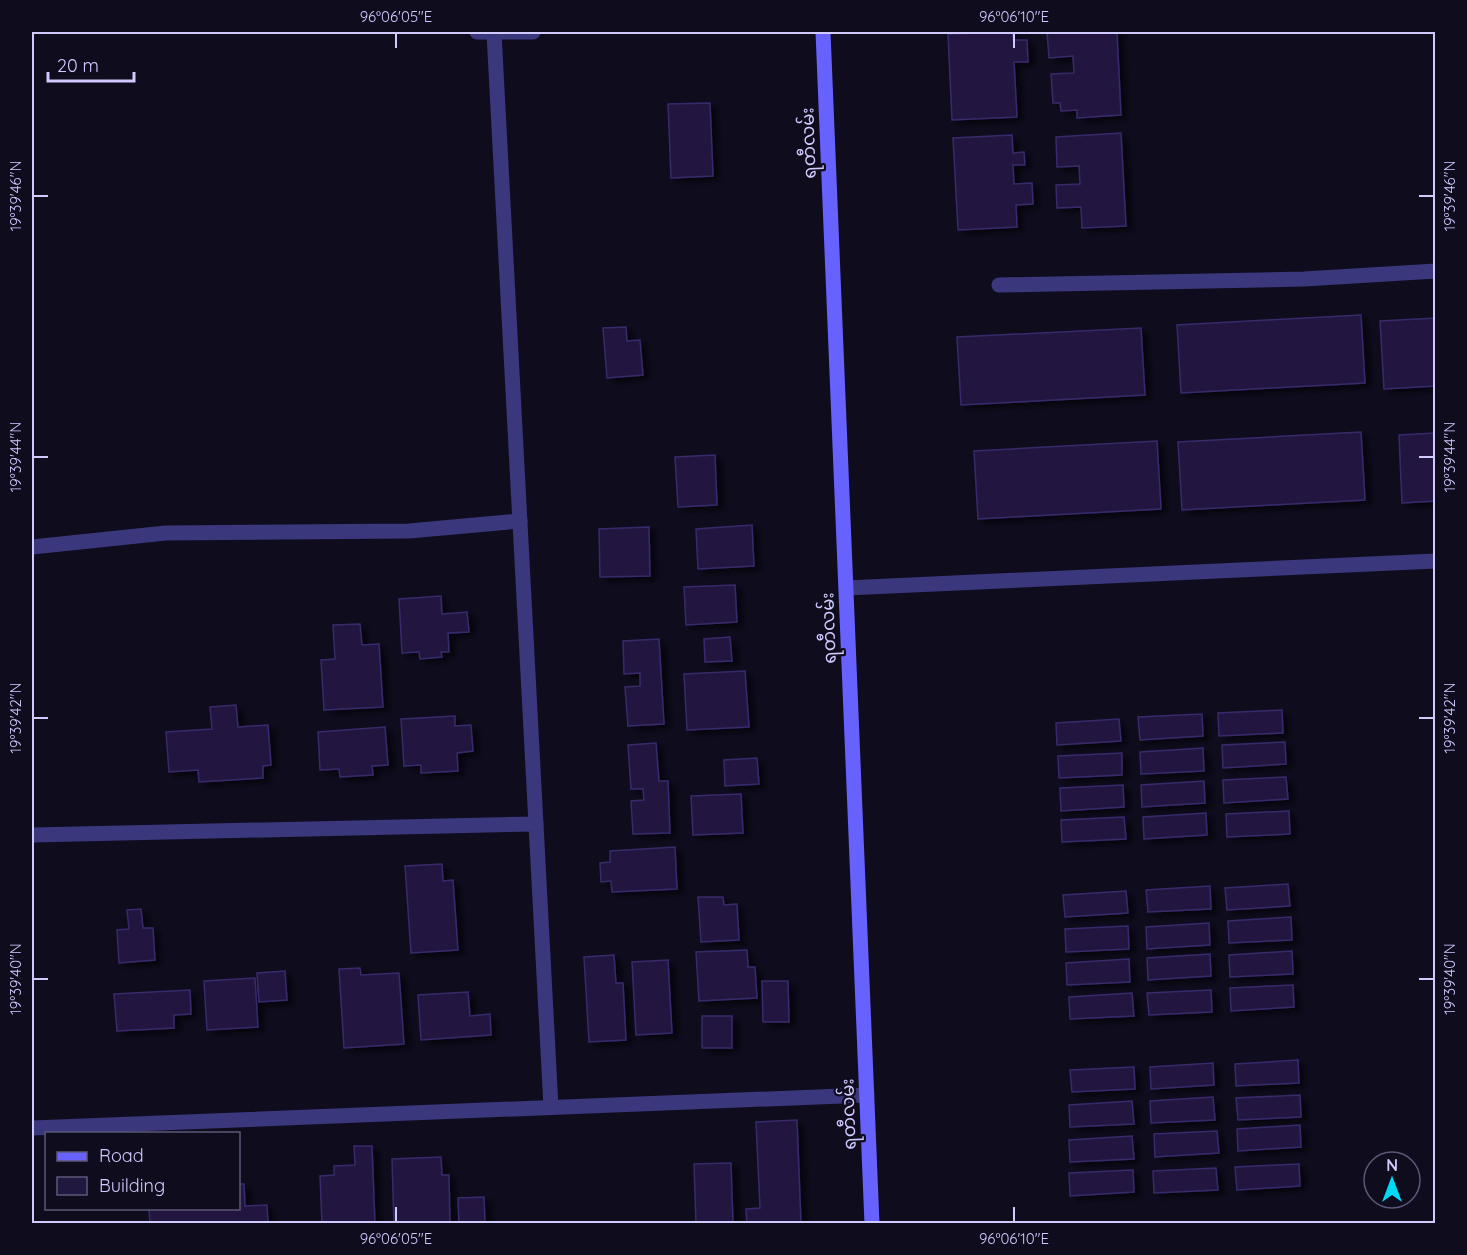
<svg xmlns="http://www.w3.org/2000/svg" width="1467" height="1255" viewBox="0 0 1467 1255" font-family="Quicksand,'Noto Sans Myanmar',sans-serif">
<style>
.building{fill:#21183f;stroke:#382a6b;stroke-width:1.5;filter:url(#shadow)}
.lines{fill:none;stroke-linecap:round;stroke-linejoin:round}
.street{stroke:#3a377d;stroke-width:15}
.secondary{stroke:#6761fe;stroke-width:15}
.ticks{fill:none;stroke:#d0caff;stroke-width:2}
.labels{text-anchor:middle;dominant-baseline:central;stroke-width:4.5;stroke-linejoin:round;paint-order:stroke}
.street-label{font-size:18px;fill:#d0caff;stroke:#0f0c1e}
.neatline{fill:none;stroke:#d0caff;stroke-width:2}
.ticks-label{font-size:15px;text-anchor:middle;fill:#d0caff}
</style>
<defs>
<filter id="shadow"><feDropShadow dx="6" dy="4" stdDeviation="3" flood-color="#0009"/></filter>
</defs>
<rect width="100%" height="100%" fill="#0f0c1e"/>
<g class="building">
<path d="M1012 32 1013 40H1027L1028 62H1014L1017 117 952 120 948 34Z"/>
<path d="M1047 32H1117L1121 115 1077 118V110L1061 111 1060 103H1053L1051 74 1074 73 1073 56 1049 58Z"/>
<path d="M710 103 713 176 671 178 668 104Z"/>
<path d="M1121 133 1126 226 1082 228 1081 207 1057 208 1056 185 1080 184 1079 166 1057 167 1056 137Z"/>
<path d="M1012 135 1013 153 1024 152 1025 165H1013L1014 184 1032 183 1033 204 1016 205 1017 227 958 230 953 138Z"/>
<path d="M1361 315 1365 383 1181 393 1177 325Z"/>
<path d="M1436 318V386L1384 389 1380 321Z"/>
<path d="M626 327 627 341 640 340 643 375 607 378 603 328Z"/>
<path d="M1141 328 1145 395 961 405 957 337Z"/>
<path d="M1361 432 1365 500 1182 510 1178 442Z"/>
<path d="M1436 433V501L1402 503 1399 435Z"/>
<path d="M1157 441 1161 509 978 519 974 451Z"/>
<path d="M715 455 717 505 678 507 675 457Z"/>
<path d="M752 525 754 566 698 569 696 529Z"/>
<path d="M649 527 650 576 600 577 599 529Z"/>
<path d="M735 585 737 622 686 625 684 587Z"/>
<path d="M441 596 442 614 467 612 469 632 448 633 449 652H441L442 657 420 659 419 652 402 653 399 599Z"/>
<path d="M360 624 362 645 379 644 383 707 324 710 321 660 335 659 333 625Z"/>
<path d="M730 637 732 661 705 662 704 639Z"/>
<path d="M659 639 664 724 628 726 625 687 640 686V673L624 674 623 641Z"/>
<path d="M745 671 749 727 687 730 684 674Z"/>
<path d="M236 705 238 727 268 725 271 765 263 766V778L199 782 198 770 169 772 166 732 212 729 210 707Z"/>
<path d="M1282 710 1283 733 1219 736 1218 713Z"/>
<path d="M1202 714 1203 736 1140 740 1138 717Z"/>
<path d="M455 716V726L471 725 473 751 457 753 458 771 421 773V765L404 766 401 719Z"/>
<path d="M1119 719 1121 741 1057 745 1056 723Z"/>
<path d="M385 727 388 765 372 766 373 775 340 777 339 769 320 770 318 732Z"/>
<path d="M1285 742 1286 764 1223 768 1222 745Z"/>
<path d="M656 743 659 781H668L670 833 633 834 631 801 644 800 643 789H631L628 745Z"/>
<path d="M1203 748 1204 771 1141 774 1140 752Z"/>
<path d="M1122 753V775L1059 778 1058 756Z"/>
<path d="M757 758 759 784 725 786 724 760Z"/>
<path d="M1286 777 1288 799 1224 803 1223 780Z"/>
<path d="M1204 781 1205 803 1142 807 1141 785Z"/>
<path d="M1123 785 1124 807 1061 811 1060 788Z"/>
<path d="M741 794 743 833 693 835 691 796Z"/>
<path d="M1289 811 1290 834 1227 837 1226 814Z"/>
<path d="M1206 813 1207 835 1144 839 1143 817Z"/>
<path d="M1124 817 1126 839 1062 842 1061 820Z"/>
<path d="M675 847 677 889 612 892 611 881 601 882 600 863 610 862V851Z"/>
<path d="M442 864 443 881 453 880 458 950 411 953 405 866Z"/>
<path d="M1288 884 1290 906 1227 910 1225 888Z"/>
<path d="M1210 886 1211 909 1148 912 1146 890Z"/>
<path d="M1126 891 1128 913 1065 917 1063 895Z"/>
<path d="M698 897H723L724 905 737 904 739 940 701 942Z"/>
<path d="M141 909 143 928H153L155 960 119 963 117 930 129 929 127 910Z"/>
<path d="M1291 917 1292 940 1229 943 1228 921Z"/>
<path d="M1209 923 1210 945 1147 949 1146 927Z"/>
<path d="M1128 926 1129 949 1066 952 1065 929Z"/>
<path d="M747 950 748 967H755L757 998 699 1001 696 952Z"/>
<path d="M1292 951 1293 974 1230 977 1229 955Z"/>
<path d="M1210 954 1211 976 1148 980 1147 958Z"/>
<path d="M614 955 616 983H623L626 1040 589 1042 584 957Z"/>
<path d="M1129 959 1130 982 1067 985 1066 963Z"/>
<path d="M668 960 672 1033 636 1035 632 962Z"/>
<path d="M360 968 361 975 399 973 404 1044 344 1048 339 969Z"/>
<path d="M285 971 287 1000 259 1002 257 973Z"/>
<path d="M255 978 258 1027 207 1030 204 981Z"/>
<path d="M762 981H788L789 1022H763Z"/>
<path d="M1293 985 1294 1007 1231 1011 1230 988Z"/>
<path d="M190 990 191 1014 174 1015V1028L117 1031 114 994Z"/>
<path d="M1211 990 1212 1012 1149 1015 1147 993Z"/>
<path d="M468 992 470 1016 490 1014 491 1035 421 1040 418 995Z"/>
<path d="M1132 993 1134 1016 1070 1019 1069 997Z"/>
<rect x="702" y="1016" width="30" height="32"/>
<path d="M1298 1060 1299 1083 1236 1086 1235 1064Z"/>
<path d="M1213 1063 1214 1085 1151 1089 1150 1067Z"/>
<path d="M1134 1067 1135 1089 1072 1092 1070 1070Z"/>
<path d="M1300 1095 1301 1117 1238 1120 1236 1098Z"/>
<path d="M1213 1097 1215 1120 1151 1123 1150 1101Z"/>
<path d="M1132 1101 1134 1124 1070 1127 1069 1105Z"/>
<path d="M797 1120 801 1224H747L746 1209 760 1208 756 1122Z"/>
<path d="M1300 1125 1301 1147 1238 1151 1237 1129Z"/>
<path d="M1217 1131 1219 1153 1155 1157 1154 1134Z"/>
<path d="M1132 1136 1134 1159 1070 1162 1069 1140Z"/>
<path d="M354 1146H372L375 1224H322L320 1176 334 1175V1166L355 1165Z"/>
<path d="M441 1157 442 1175H449L450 1224H394L392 1159Z"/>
<path d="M731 1163 733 1224H696L694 1164Z"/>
<path d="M1299 1164 1300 1186 1237 1190 1235 1167Z"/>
<path d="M1216 1168 1218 1190 1154 1193 1153 1171Z"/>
<path d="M1133 1170 1134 1192 1070 1196 1069 1173Z"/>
<path d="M238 1184H244L245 1206 267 1205 268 1224H150L149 1208H238Z"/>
<path d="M484 1197 485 1224H459L458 1198Z"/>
</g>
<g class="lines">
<g class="street">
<path d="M477 32H533"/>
<path d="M494 33 551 1107"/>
<path d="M999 285 1304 279 1436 271"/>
<path d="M32 547 166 533 409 531 520 521"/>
<path d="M846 588 1436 561"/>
<path d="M32 835 536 824"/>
<path d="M32 1128 867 1095"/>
</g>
<path class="secondary" d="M823 32 872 1224"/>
</g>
<path class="ticks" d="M396 33V48M1014 33V48M33 196H48M1419 196H1434M33 457H48M1419 457H1434M33 718H48M1419 718H1434M33 979H48M1419 979H1434M396 1207V1222M1014 1207V1222"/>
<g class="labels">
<g class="street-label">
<text transform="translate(808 143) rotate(-92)">ရတီလမ်း</text>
<text transform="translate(828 628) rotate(-92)">ရတီလမ်း</text>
<text transform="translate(848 1114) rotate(-92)">ရတီလမ်း</text>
</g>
</g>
<rect width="1467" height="1255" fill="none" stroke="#0f0c1e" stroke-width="66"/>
<rect x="45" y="1132" width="195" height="78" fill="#0f0c1e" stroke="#5c5878" stroke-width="1.5"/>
<rect x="57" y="1152" width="30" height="9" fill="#6761fe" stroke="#5c5878" stroke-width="1.5"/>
<text x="99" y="1162" font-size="18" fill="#d0caff">Road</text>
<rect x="57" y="1177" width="30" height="18" fill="#21183f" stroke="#5c5878" stroke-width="1.5"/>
<text x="99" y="1192" font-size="18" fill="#d0caff">Building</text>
<g transform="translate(1392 1180)"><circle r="28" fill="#0f0c1e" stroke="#5c5878" stroke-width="1.5"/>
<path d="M0-4.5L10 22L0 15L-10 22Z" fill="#01d8f3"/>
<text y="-9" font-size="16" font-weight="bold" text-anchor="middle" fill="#d0caff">N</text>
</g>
<path d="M48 72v9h86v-9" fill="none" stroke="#d0caff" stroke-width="3"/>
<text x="57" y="72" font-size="18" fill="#d0caff" stroke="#0f0c1e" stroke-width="4.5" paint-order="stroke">20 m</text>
<rect x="33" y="33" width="1401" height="1189" class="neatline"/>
<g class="ticks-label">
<text x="396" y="22">96°06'05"E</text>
<text x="1014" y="22">96°06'10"E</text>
<text transform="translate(16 196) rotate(-90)" y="5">19°39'46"N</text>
<text transform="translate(1450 196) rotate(-90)" y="5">19°39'46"N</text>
<text transform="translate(16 457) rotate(-90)" y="5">19°39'44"N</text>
<text transform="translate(1450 457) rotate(-90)" y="5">19°39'44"N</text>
<text transform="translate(16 718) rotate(-90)" y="5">19°39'42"N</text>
<text transform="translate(1450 718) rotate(-90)" y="5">19°39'42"N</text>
<text transform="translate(16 979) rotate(-90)" y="5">19°39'40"N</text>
<text transform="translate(1450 979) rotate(-90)" y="5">19°39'40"N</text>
<text x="396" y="1244">96°06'05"E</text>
<text x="1014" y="1244">96°06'10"E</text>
</g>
</svg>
